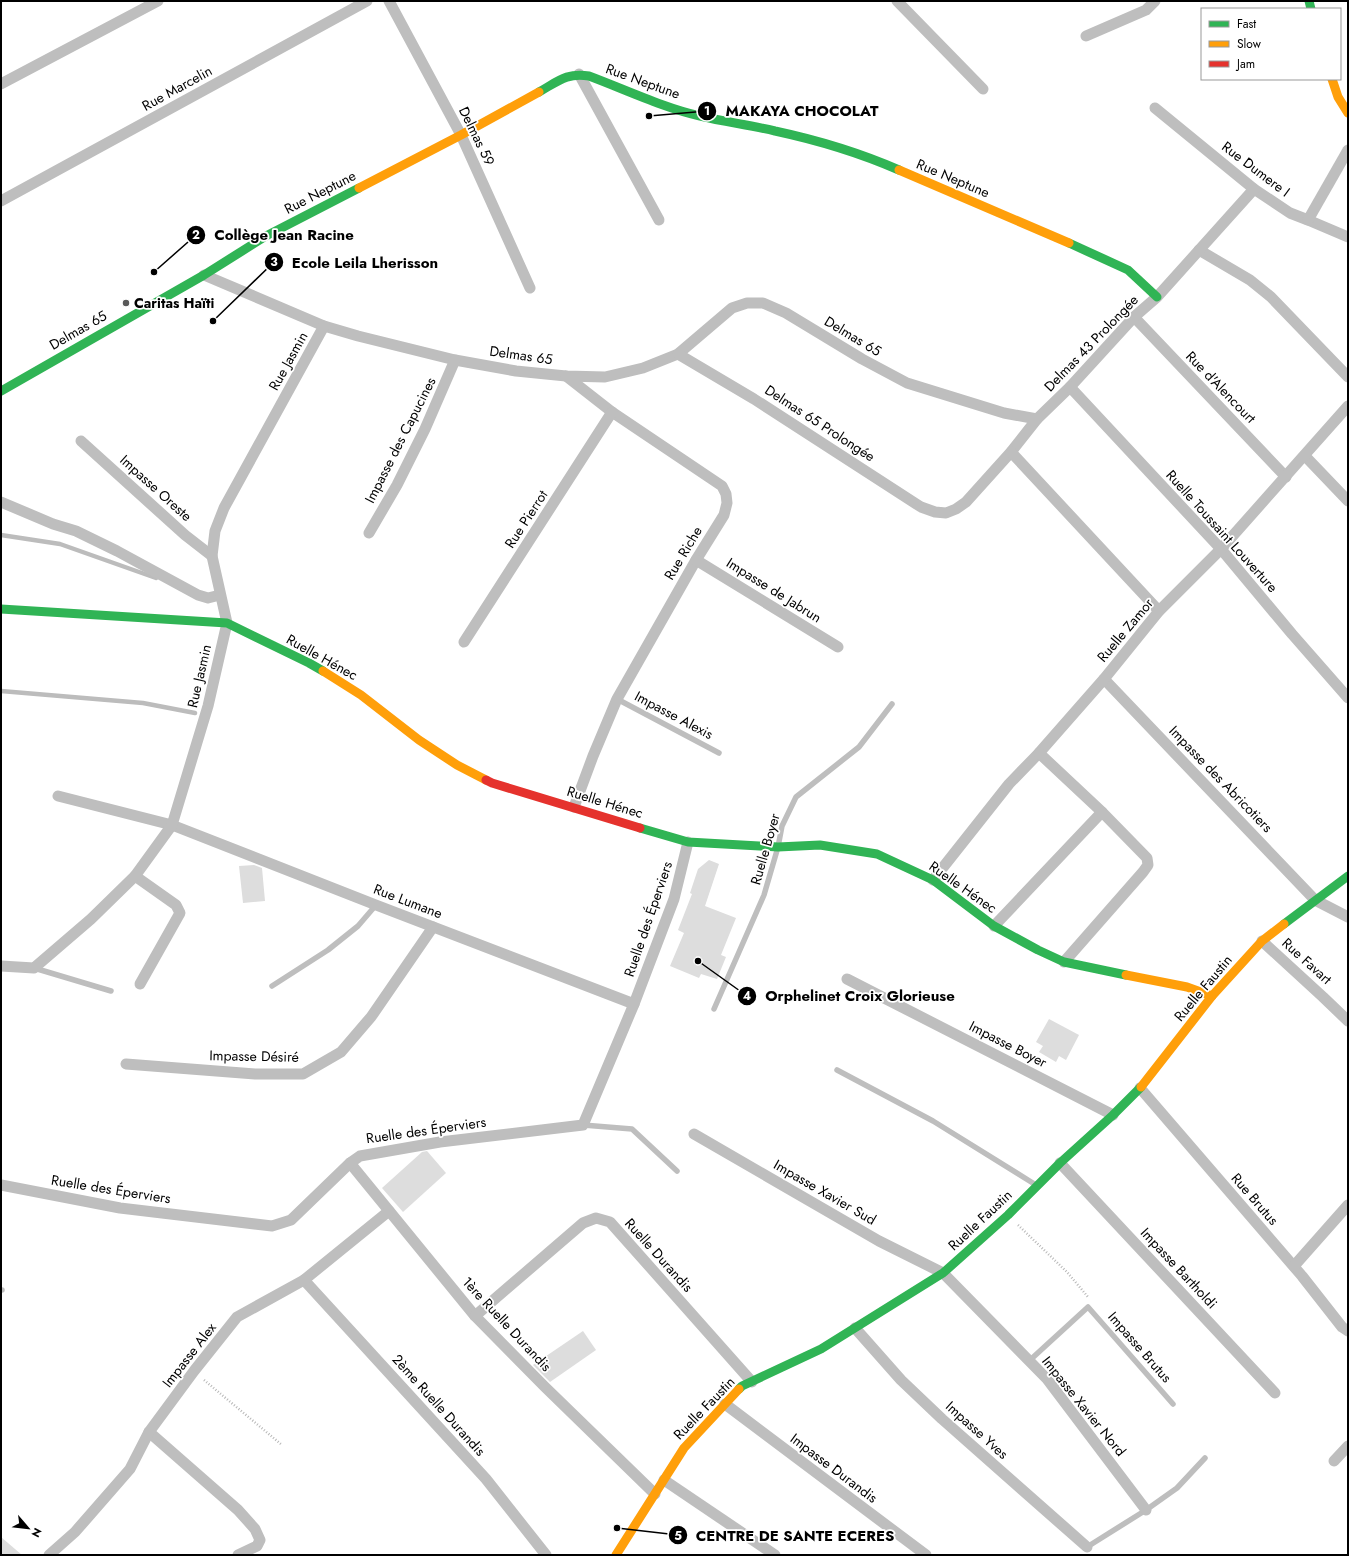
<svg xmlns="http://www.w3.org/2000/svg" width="1349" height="1556" viewBox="0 0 1349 1556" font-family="Jost,sans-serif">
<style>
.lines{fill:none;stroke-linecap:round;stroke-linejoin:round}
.stream{stroke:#bcbcbc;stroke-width:4.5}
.building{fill:#ddd}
.path{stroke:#b8b8b8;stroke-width:2.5;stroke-dasharray:1 2;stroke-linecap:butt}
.lane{stroke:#bebebe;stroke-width:5.5}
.street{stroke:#bebebe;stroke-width:11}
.fast{stroke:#30b455;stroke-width:9}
.slow{stroke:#ff9f0a;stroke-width:9}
.jam{stroke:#e5322d;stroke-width:9}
.poi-dot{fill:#595959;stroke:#fff;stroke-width:1.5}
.labels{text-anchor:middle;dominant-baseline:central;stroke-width:3.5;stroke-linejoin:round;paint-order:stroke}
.street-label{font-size:14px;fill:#000;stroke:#fff}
.poi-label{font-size:14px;font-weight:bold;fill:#000;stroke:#fff;text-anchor:start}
.leader{fill:none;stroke:#000;stroke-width:1.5}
.callout-dot{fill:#000;stroke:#fff;stroke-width:1.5}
.mark-label{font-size:12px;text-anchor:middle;font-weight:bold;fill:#fff}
.callout-label{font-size:15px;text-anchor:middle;font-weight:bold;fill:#000;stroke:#fff;stroke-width:3.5;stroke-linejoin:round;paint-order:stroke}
</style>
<rect width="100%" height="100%" fill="#fff"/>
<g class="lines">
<g class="stream">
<path d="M1 535 60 544 156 578"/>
<path d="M1 691 143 703 195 713"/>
</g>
</g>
<g class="building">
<path d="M709 860 719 864 705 906 736 918 721 955 726 957 717 979 701 974 699 978 670 966 684 933 678 930 692 894 690 893 698 869Z"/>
<path d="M254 865 262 868 265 901 243 903 239 866Z"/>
<path d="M1049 1019 1079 1035 1066 1060 1059 1056 1056 1062 1039 1052 1043 1046 1036 1042Z"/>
<path d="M427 1151 446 1173 403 1212 382 1188 422 1152Z"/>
<path d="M583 1331 596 1350 550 1382 533 1365Z"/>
<path d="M1 1537 22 1555H1Z"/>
</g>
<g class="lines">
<g class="path">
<path d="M1018 1225 1067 1272 1088 1297"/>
<path d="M204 1380 282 1445"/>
</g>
<g class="lane">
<path d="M617 699 719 753"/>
<path d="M34 968 111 991"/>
<path d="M272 986 328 950 358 926 376 905"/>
<path d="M714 1009 764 895 778 847 782 826 796 797 859 747 892 704"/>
<path d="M837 1070 933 1121 1036 1185"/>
<path d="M583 1125 632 1129 677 1171"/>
<path d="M1 1290H2"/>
<path d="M1029 1361 1088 1307 1173 1404"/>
<path d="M1087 1547 1146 1510 1177 1488 1205 1458"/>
</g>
<g class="street">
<path d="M389 1 461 135 530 288"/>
<path d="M897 1 983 89"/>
<path d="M1086 36 1146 10 1155 1"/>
<path d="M579 74 659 220"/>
<path d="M1 84 158 1"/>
<path d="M1155 108 1254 189 1290 213 1308 220 1348 237"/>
<path d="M1 201 367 1"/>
<path d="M1308 220 1348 150"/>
<path d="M1199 250 1250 280 1271 297 1348 377"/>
<path d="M204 275 324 326 358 336 455 360 516 371 566 376 605 377 643 368 678 354 732 308 747 303H763L786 313 862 359 907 383 1004 413 1037 419"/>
<path d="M1134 317 1286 477"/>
<path d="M678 354 754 399 921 507 935 512 946 513 956 509 966 502 1011 452 1037 419 1070 387 1134 317 1157 297 1254 189"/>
<path d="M566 376 612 412 722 486 726 494 727 503 724 515 696 560 617 699 593 756 574 807"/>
<path d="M1070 387 1221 549 1292 634 1348 698"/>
<path d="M81 441 185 535 212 556"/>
<path d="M1011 452 1159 611"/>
<path d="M1305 456 1348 501"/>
<path d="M1 502 53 524 76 531 117 551 198 595 208 598 220 595"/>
<path d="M369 533 397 485 425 429 455 360"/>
<path d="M696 560 838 647"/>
<path d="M464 642 612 412"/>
<path d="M1104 679 1315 900 1348 917"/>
<path d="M58 796 172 825 376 905 634 1004"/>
<path d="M135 876 176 905 180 913 140 984"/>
<path d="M933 880 1009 784 1039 753 1104 679 1159 611 1221 549 1348 406"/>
<path d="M994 926 1102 812 1039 753"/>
<path d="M1262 941 1323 997 1348 1021"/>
<path d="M1064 962 1143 872 1148 865 1147 858 1102 812"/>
<path d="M1 966 34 968 91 919 135 876 172 825 208 706 227 623 212 556 215 531 224 508 324 326"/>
<path d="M847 979 1113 1115"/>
<path d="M126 1064 255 1074H303L341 1052 371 1017 433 927"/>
<path d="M1140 1088 1302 1276 1342 1327 1348 1331"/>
<path d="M694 1134 879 1241 943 1273 1047 1379 1146 1510"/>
<path d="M350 1163 475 1316 545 1387 655 1494"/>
<path d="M1060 1163 1275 1393"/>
<path d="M1 1185 120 1208 272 1226 291 1220 350 1163 360 1156 440 1142 583 1125 634 1004 674 899 688 842"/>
<path d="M1294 1266 1348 1205"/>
<path d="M304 1280 486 1479 546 1555"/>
<path d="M475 1316 583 1223 596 1218 610 1222 752 1382"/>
<path d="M855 1328 901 1380 942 1419 1087 1547"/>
<path d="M725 1404 926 1555"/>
<path d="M149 1432 238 1510 255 1529 260 1540 257 1546 238 1555"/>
<path d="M1334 1461 1348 1446"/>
<path d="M664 1480 775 1555"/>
<path d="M49 1555 75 1532 130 1469 149 1432 194 1371 237 1317 304 1280 389 1211"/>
</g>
<g class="fast">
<path d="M1309 1 1311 9"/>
<path d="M539 92C557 82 567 72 589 76 624 89 664 108 700 116 725 122 750 125 775 131 817 140 860 153 899 170"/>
<path d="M1069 243 1128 270 1157 297"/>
<path d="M1 391 204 275 266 236 359 188"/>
<path d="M1 609 227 623 309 663 323 671"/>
<path d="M640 828 688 842 778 847 820 845 877 854 933 880 994 926 1038 950 1064 962 1126 975"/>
<path d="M1284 924 1348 876"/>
<path d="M739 1389 742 1386 821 1349 943 1273 1008 1215 1060 1163 1113 1115 1141 1087"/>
</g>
<g class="slow">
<path d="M1332 79 1338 97 1348 113"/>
<path d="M899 170 1069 243"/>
<path d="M359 188 461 135 539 92"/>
<path d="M323 671 361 695 419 740 457 765 486 780"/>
<path d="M1126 975 1187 987 1212 996"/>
<path d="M1141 1087 1212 996 1262 941 1284 924"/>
<path d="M616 1555 684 1448 739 1389"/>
</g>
<path class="jam" d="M486 780 492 783 640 828"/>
</g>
<circle class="poi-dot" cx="126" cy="303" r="4"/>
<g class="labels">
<g class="street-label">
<text transform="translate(643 81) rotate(20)">Rue Neptune</text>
<text transform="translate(177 88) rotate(-29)">Rue Marcelin</text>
<text transform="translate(477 136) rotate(64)">Delmas 59</text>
<text transform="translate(1256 169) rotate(37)">Rue Dumere I</text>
<text transform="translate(953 178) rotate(23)">Rue Neptune</text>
<text transform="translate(320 192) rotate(-27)">Rue Neptune</text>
<text transform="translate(78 330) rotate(-30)">Delmas 65</text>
<text transform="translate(853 336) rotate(31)">Delmas 65</text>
<text transform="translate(1091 343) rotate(-46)">Delmas 43 Prolongée</text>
<text transform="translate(521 355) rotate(8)">Delmas 65</text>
<text transform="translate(288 361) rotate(-61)">Rue Jasmin</text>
<text transform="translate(1221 387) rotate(46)">Rue d'Alencourt</text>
<text transform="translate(820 423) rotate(33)">Delmas 65 Prolongée</text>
<text transform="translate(400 440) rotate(-63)">Impasse des Capucines</text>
<text transform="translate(156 488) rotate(42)">Impasse Oreste</text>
<text transform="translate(526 519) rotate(-57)">Rue Pierrot</text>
<text transform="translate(1222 531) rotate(48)">Ruelle Toussaint Louverture</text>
<text transform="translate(683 553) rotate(-59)">Rue Riche</text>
<text transform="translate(774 590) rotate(32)">Impasse de Jabrun</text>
<text transform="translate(1125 630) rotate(-50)">Ruelle Zamor</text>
<text transform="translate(322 657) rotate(29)">Ruelle Hénec</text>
<text transform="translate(199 676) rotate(-77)">Rue Jasmin</text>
<text transform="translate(674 715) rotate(28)">Impasse Alexis</text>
<text transform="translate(1221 779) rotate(46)">Impasse des Abricotiers</text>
<text transform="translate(605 802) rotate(17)">Ruelle Hénec</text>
<text transform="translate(765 849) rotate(-74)">Ruelle Boyer</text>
<text transform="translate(963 887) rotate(35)">Ruelle Hénec</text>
<text transform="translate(408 901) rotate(21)">Rue Lumane</text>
<text transform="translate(648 919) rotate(-71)">Ruelle des Éperviers</text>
<text transform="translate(1307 961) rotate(42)">Rue Favart</text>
<text transform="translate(1203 988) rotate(-50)">Ruelle Faustin</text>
<text transform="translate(1008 1044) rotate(27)">Impasse Boyer</text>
<text transform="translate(254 1056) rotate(1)">Impasse Désiré</text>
<text transform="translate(426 1130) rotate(-8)">Ruelle des Éperviers</text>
<text transform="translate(111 1189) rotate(9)">Ruelle des Éperviers</text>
<text transform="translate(825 1192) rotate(30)">Impasse Xavier Sud</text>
<text transform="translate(1255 1199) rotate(49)">Rue Brutus</text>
<text transform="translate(980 1220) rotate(-43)">Ruelle Faustin</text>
<text transform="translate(659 1255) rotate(48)">Ruelle Durandis</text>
<text transform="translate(1179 1268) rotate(47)">Impasse Bartholdi</text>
<text transform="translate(507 1324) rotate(47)">1ère Ruelle Durandis</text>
<text transform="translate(1140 1347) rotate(49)">Impasse Brutus</text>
<text transform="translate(189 1355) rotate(-52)">Impasse Alex</text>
<text transform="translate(439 1405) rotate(48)">2ème Ruelle Durandis</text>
<text transform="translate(1084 1406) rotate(51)">Impasse Xavier Nord</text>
<text transform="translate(704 1408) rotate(-46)">Ruelle Faustin</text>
<text transform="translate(977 1430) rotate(42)">Impasse Yves</text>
<text transform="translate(834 1468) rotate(37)">Impasse Durandis</text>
</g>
<g class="poi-label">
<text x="134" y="303">Caritas Haïti</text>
</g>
</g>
<path class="leader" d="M649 116L707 111M154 272L196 235M213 321L274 262M698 961L747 996M617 1528L678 1535"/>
<g class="callout-dot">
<circle cx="649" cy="116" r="4"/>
<circle cx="154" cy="272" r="4"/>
<circle cx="213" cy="321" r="4"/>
<circle cx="698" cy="961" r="4"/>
<circle cx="617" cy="1528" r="4"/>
<circle cx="707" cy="111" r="10"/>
<circle cx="196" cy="235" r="10"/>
<circle cx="274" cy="262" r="10"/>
<circle cx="747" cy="996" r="10"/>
<circle cx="678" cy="1535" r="10"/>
</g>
<g class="mark-label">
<text x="707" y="115">1</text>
<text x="196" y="239">2</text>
<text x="274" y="266">3</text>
<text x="747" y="1000">4</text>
<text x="678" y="1540">5</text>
</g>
<g class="callout-label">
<text x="802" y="116">MAKAYA CHOCOLAT</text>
<text x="284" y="240">Collège Jean Racine</text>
<text x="365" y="268">Ecole Leila Lherisson</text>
<text x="860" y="1001">Orphelinet Croix Glorieuse</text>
<text x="795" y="1541">CENTRE DE SANTE ECERES</text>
</g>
<rect width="1349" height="1556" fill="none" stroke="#000000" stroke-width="4"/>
<rect x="1201" y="8" width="140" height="72" fill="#ffffff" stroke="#999999"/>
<rect x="1209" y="21" width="20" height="6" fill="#30b455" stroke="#999999"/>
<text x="1237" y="28" font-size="12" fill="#000000">Fast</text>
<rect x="1209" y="41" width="20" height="6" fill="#ff9f0a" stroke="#999999"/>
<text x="1237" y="48" font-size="12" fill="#000000">Slow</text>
<rect x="1209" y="61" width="20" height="6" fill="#e5322d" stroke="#999999"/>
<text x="1237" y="68" font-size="12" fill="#000000">Jam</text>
<g transform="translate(28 1528) rotate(118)" stroke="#ffffff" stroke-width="3" paint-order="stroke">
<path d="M0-3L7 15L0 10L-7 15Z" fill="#000000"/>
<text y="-6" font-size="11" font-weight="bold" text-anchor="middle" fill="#000000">N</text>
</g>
</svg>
